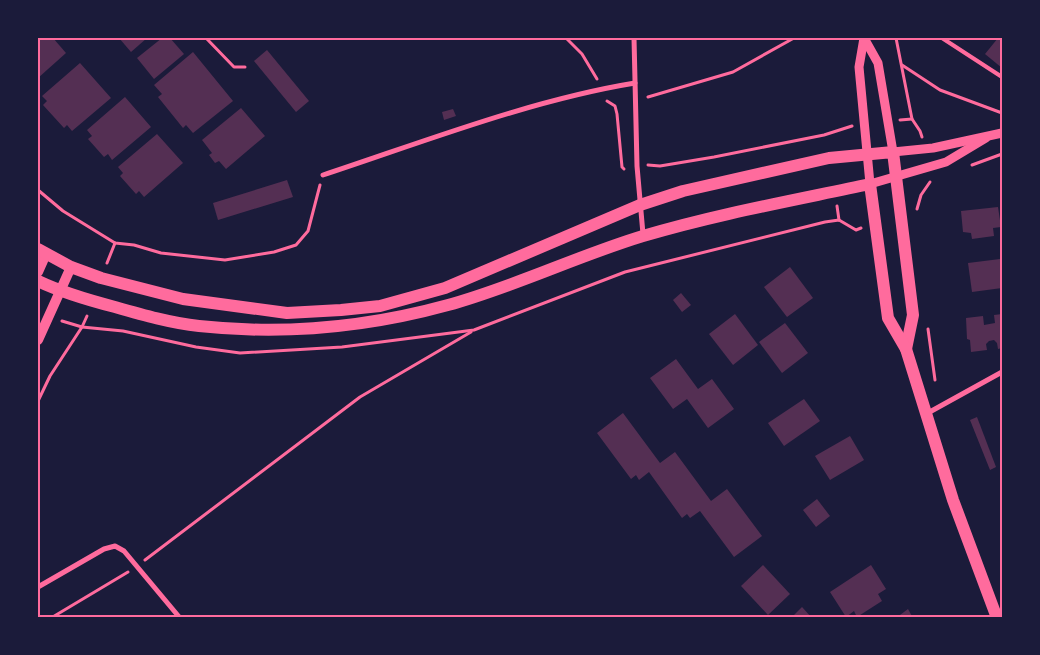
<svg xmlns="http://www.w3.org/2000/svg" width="1040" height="655" viewBox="0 0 1040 655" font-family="'Noto Sans',sans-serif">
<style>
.building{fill:#542f53}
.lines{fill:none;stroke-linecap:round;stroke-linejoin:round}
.path{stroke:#ff6b9d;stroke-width:3}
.service{stroke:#ff6b9d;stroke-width:4}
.minor{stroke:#ff6b9d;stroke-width:5}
.tertiary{stroke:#ff6b9d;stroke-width:9}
.secondary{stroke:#ff6b9d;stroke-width:10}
.primary{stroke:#ff6b9d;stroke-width:12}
.neatline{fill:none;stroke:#ff6b9d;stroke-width:2}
</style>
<rect width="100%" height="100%" fill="#1b1b3a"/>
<g class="building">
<path d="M38 38H53L66 53 38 78Z"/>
<path d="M119 38H147L131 52Z"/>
<path d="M162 38H170L184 54 154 79 137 58Z"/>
<path d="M998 38H1002V68L985 54Z"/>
<path d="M267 50 309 101 296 112 254 61Z"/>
<path d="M193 52 233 101 193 133 186 125 183 128 158 97 162 94 154 85Z"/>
<path d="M80 63 111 98 72 131 67 125 64 128 43 105 47 101 42 96Z"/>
<path d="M125 97 151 127 112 160 108 154 104 157 88 139 92 136 87 130Z"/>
<path d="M241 108 265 136 226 169 219 161 215 163 209 155 212 153 202 140Z"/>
<path d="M453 109 456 116 444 120 442 112Z"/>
<path d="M157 134 183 163 144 197 139 191 136 194 120 176 123 173 118 167Z"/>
<path d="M287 180 293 197 218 220 213 203Z"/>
<path d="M998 207 1001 227 993 228 994 236 972 239 971 233 963 232 961 211Z"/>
<path d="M1000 259 1002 288 972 292 968 263Z"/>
<path d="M790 267 813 298 787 317 764 287Z"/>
<path d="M681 293 691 305 682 312 673 300Z"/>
<path d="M735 314 758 345 733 365 709 334Z"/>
<path d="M1002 314V348L998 349 997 343 994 340 989 341 986 344 987 350 971 352 970 340 967 339 966 318 983 316 984 325 995 323 994 315Z"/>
<path d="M785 323 808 353 782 373 759 342Z"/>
<path d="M676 359 698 389 712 379 734 409 708 428 687 399 673 409 650 378Z"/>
<path d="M804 399 820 421 784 446 768 423Z"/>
<path d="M623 413 660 463 675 452 711 501 727 489 762 536 734 557 700 511 690 518 687 514 682 518 649 472 639 480 636 475 631 479 597 433Z"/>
<path d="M977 417 996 467 990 470 970 420Z"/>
<path d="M850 436 864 460 830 480 815 456Z"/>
<path d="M817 499 830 516 816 527 803 510Z"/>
<path d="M763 565 790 594 768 615 741 586Z"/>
<path d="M871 565 886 589 878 594 882 601 857 617 854 611 846 617 830 592Z"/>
<path d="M802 607 812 618H791Z"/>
<path d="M908 609 913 618H896Z"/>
</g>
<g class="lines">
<g class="path">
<path d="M206 38 234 67H245"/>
<path d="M566 38 582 54 597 79"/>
<path d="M896 38 912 119 920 131 922 137"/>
<path d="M902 65 940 90 1002 113"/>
<path d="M648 97 733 72 794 38"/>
<path d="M607 101 615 106 617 114 622 167 624 169"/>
<path d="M900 120 912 119"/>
<path d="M648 165 660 166 714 157 824 135 852 126"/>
<path d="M972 165 1002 154"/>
<path d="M38 190 63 211 115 243 134 245 161 253 225 260 274 252 296 245 308 231 320 185"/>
<path d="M837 206 839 220"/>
<path d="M917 209 921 195 930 182"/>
<path d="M107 263 115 243"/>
<path d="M62 321 82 327 123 331 196 347 240 353 342 347 474 330 625 272 825 222 839 220 856 230 861 228"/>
<path d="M928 329 935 380"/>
<path d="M38 401 50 376 82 327 87 316"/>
<path d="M145 560 360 397 471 332"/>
<path d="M51 618 128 572"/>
</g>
<path class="service" d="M942 38 1002 77"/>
<g class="minor">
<path d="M634 38 637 166 643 234"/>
<path d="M323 175C423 142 531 100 635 83"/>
<path d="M926 414 1002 372"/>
<path d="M38 587 104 549 115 546 124 551 180 618"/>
</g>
<g class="tertiary">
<path d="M864 38 859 67 870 184 946 162 986 138"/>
<path d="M864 38 878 63 893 152 933 148 1002 133"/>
</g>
<g class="secondary">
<path d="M38 272 46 254"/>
<path d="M38 340 71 267"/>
</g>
<g class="primary">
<path d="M38 249 71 267 101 278 183 299 287 313 341 310 380 306 445 288 640 205 683 191 829 158 893 152 913 315 906 349"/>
<path d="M38 281C63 293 88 300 115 307 143 315 171 323 199 326 282 335 368 327 448 305 514 287 577 256 643 236 717 214 795 200 870 184L888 318 906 349 953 500 997 618"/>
</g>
</g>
<rect width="1040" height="655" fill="none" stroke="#1b1b3a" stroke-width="78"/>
<rect x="39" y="39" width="962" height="577" class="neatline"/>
</svg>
